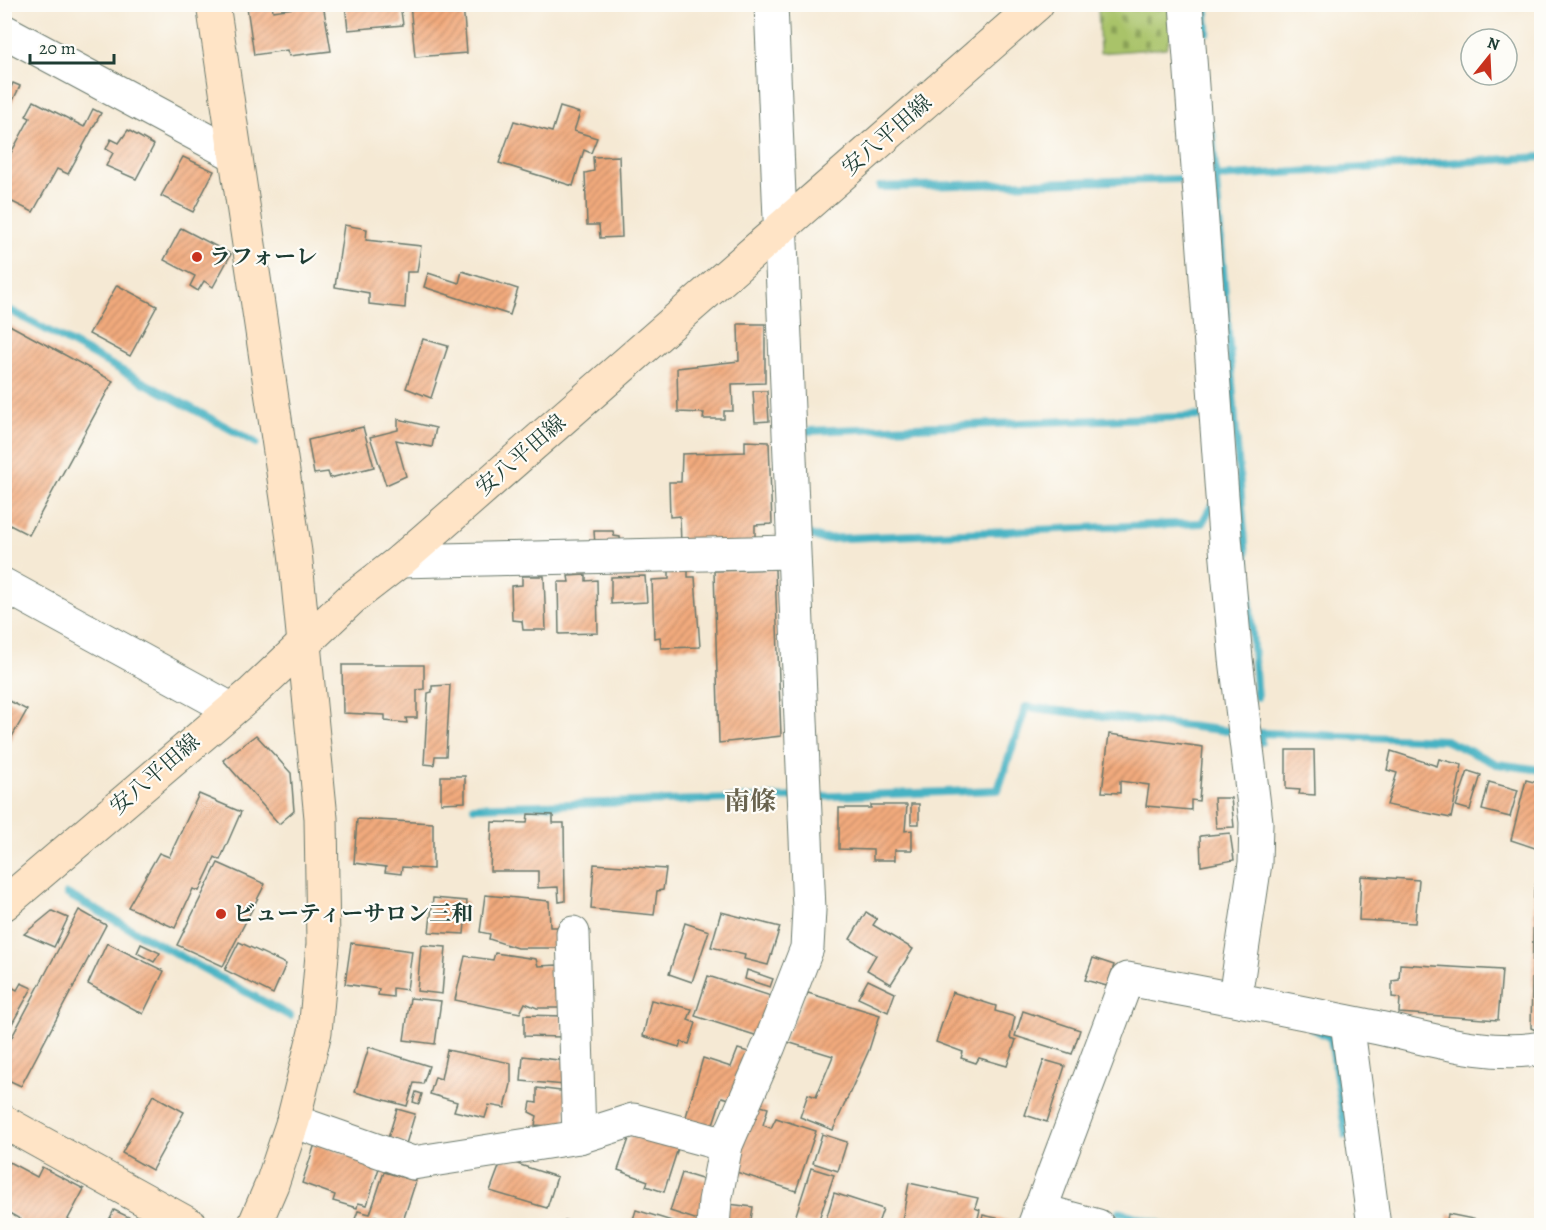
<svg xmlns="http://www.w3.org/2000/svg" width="1546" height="1230" viewBox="0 0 1546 1230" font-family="Alegreya,'Noto Serif JP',serif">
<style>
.cemetery{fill:url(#cemetery-stones);stroke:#64804e;stroke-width:1.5}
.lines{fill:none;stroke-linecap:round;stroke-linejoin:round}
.stream{stroke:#46b2c3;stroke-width:8}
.building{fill:url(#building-hatch)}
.street-casing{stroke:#6a796c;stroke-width:35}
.secondary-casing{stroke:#6a796c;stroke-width:35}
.street{stroke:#fff;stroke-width:33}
.secondary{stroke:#ffe4c6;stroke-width:33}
.poi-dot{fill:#c8321e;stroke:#fdfcf7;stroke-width:2}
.labels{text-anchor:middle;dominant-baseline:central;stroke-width:4.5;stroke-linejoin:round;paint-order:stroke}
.street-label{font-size:22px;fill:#1f3d34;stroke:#fdfcf7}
.poi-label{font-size:22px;font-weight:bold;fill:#1f3d34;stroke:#fdfcf7;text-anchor:start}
.quarter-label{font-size:26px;font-weight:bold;fill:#69634e;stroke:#fdfcf7}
</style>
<defs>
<pattern id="cemetery-stones" width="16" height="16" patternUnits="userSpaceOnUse" patternTransform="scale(1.5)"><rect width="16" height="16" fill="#a9c369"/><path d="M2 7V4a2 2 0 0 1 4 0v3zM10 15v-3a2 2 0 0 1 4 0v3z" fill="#89a057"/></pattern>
<pattern id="building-hatch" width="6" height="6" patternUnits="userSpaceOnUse" patternTransform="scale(1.5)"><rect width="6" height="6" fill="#f2aa7d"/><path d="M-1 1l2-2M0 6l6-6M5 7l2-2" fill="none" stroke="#c38c67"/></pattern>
</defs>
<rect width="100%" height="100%" fill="#fdfcf7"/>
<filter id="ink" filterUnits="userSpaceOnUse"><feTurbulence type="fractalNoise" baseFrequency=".0167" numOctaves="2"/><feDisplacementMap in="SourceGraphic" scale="12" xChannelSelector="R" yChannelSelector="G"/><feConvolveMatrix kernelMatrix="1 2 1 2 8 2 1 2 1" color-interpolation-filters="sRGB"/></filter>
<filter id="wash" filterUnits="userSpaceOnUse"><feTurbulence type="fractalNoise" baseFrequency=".008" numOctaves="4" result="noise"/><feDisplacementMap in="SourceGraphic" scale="24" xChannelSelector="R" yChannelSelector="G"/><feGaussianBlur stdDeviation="1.35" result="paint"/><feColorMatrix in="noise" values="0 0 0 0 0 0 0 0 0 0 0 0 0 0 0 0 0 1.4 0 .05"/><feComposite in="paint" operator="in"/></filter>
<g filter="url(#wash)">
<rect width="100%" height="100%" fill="#f5e9d4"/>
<path class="cemetery" d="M1098 5H1171L1173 30 1166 48 1100 53Z"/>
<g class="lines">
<g class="stream">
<path d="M1205 4 1207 32"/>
<path d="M1212 133 1257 697"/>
<path d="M1215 177 1542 157"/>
<path d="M880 187 1185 179"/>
<path d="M4 307 256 443"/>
<path d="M808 431 1205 416V419"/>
<path d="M808 534 822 539 1202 523 1211 507"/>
<path d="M1261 742 1260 733 1445 740 1497 764 1542 770"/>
<path d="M810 797 998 790 1026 707 1237 732"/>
<path d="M474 807 797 797"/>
<path d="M67 894 290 1016"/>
<path d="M1312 1028 1331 1038 1346 1135"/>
<path d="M1119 1212 1167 1226"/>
</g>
</g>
<g id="blocks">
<g class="building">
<path d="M272 4 273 11 323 4 331 51 289 56 287 50 254 55 247 7Z"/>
<path d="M345 4H400L403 25 348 30Z"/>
<path d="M410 4H463L467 53 415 57Z"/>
<path d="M13 83 20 86 7 113 5 112V101Z"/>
<path d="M34 101 84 127 93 109 101 113 68 174 57 169 33 212 4 198V166L30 118 26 116Z"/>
<path d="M560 107 580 113 574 131 597 138 591 153 584 150 573 186 499 163 514 121 552 132Z"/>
<path d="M128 130 154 145 136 179 106 166 113 153 106 149 111 139 119 143Z"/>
<path d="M619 156 622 237 600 238 599 225H587L585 173 594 171 593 157Z"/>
<path d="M183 157 214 171 193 212 161 196Z"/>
<path d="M344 225 367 229 366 240 421 246 417 272H407L405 308 369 304V293L335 287Z"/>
<path d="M181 228 231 254 213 287 204 281 198 291 190 286 195 276 164 260Z"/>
<path d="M462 271 518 289 510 315 424 287 428 273 459 283Z"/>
<path d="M117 285 157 306 130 356 89 334Z"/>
<path d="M4 322 113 381 29 535 4 522Z"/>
<path d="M738 324H765V383L732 384 733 411H724V419H703L704 413 678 412 677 368 739 361Z"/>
<path d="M423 339 448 346 431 398 406 388Z"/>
<path d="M753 391H767L769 421 755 422Z"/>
<path d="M398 419 436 428 432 447 396 440 406 476 386 485 370 437 398 430Z"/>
<path d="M363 427 374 467 330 478 328 472 314 474 308 440Z"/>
<path d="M745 441 769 442 772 524 755 525V542L681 545 680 516 670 517 669 482H681L682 454 745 452Z"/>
<path d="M594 531H613L614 536 620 537 621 544 595 545Z"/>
<path d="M775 569 781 736 719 743 714 571Z"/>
<path d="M669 571H688V577H695L700 647 661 648 660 637 654 638 652 580 669 579Z"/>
<path d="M586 575V581L597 580 598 633 559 634 558 582H569L568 576Z"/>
<path d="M522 576H544L546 630H523L522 621 512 620 511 586 522 585Z"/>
<path d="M645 576 647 602 611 604V577Z"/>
<path d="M342 665H424V689L417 690V718H406L407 723 385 721V715L343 713Z"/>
<path d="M450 685 446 756H435L434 765 424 764 428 693 432 692V686Z"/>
<path d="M4 698 27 710 4 751Z"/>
<path d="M1109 734 1203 747 1199 801 1191 800V810L1146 806 1149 785 1120 781V793L1102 792Z"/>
<path d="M256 735 291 773 294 811 279 824 223 760Z"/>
<path d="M1286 750H1314L1315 795 1299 794 1300 790 1286 789Z"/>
<path d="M1391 751 1437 766 1439 759 1462 765 1451 818 1387 805 1397 773 1387 770Z"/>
<path d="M1468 771 1481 775 1470 810 1456 806Z"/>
<path d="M441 776H465V802L441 803Z"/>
<path d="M1526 780 1542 784V835L1538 849 1511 840Z"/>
<path d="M1489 782 1518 790 1510 817 1482 810Z"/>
<path d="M199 794 241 812 220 860 215 857 199 891 193 889 175 928 128 907 159 853 169 857Z"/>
<path d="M1214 798H1231L1234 827 1216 828Z"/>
<rect x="911" y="804" width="8" height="20"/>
<path d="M871 805H907L905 831 912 830V850H895V860H873V850L839 849V808H871Z"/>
<path d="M528 814 553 815V823H564L565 901 559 902 558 887 538 888V871H490L492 822 527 823Z"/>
<path d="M357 819 433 823V869L402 867 401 874 385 872 386 867 354 863Z"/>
<path d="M1230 833 1234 860 1201 866 1200 836Z"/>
<path d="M1541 862H1542V1033L1531 1028 1534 890Z"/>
<path d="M218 863 265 884 223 966 177 945Z"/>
<path d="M594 864 666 869 663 890 657 891 654 915 591 909Z"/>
<path d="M1361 876 1419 880 1415 923 1359 920Z"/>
<path d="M485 895 549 901 550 927H560L559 948H517L489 939 490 934 480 932Z"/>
<path d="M433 898 467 901 464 934 429 932Z"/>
<path d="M79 910 106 925 21 1086 4 1078V1052Z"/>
<path d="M52 911 68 918 54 947 24 934Z"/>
<path d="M721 912 780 927 768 965 744 959 745 955 711 947Z"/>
<path d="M866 912 877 919 873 925 913 949 891 984 867 970 876 955 850 939Z"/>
<path d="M685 923 709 931 692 982 669 974Z"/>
<path d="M239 942 286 964 273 994 225 970Z"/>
<path d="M107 943 164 971 143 1014 88 984Z"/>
<path d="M351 943 412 951 407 990 393 988V997L378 995 379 989 345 984Z"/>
<path d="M141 944 160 953 154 962 137 953Z"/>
<path d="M421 945 446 947 442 994 417 991Z"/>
<path d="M495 953 536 959 538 966 558 965 559 1008H537L525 1003 520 1013 455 1000 465 956 493 960Z"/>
<path d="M1093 958 1114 965 1107 986 1085 980Z"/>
<path d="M1400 964 1502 970 1498 1020 1399 1013 1400 998 1392 997V981L1399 980Z"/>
<path d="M747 970 773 979 770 987 745 979Z"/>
<path d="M708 976 771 996 758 1036 695 1016Z"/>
<path d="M868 980 895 993 888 1012 858 998Z"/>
<path d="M4 983 17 990 21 983 32 988 4 1038Z"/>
<path d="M952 992 996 1006 995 1011 1015 1017 1010 1038 1016 1040 1007 1066 979 1058 976 1063 961 1058 963 1052 936 1042Z"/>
<path d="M808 993 880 1015 869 1050 833 1130 800 1117 808 1094 816 1097 833 1056 784 1041Z"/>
<path d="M410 998 441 1001 435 1044 404 1040Z"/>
<path d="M651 1000 692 1009 688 1020 696 1023 689 1044 681 1042 679 1047 643 1036Z"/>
<path d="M1023 1011 1080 1030 1072 1054 1015 1036Z"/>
<path d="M524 1015 562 1016V1037L524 1036Z"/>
<path d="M369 1047 429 1066 423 1084 414 1083 407 1106 355 1092Z"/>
<path d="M738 1049 752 1053 737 1101 722 1097 712 1127 685 1120 703 1058 731 1067Z"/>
<path d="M447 1050 511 1063V1084L505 1108 489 1105 485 1118 454 1111 457 1102 430 1094 435 1077 441 1079Z"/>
<path d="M523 1056 567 1061 565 1085 521 1081Z"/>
<path d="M1044 1060 1065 1066 1047 1122 1025 1115Z"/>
<path d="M537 1088 568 1092 564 1127 535 1125 537 1116 529 1112 531 1102 537 1103Z"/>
<path d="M416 1092 422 1094 419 1104 413 1102Z"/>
<path d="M153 1095 184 1112 152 1170 122 1153Z"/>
<path d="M753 1104 768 1108 763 1125 771 1128 776 1118 816 1131 796 1191 733 1171Z"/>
<path d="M397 1109 415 1114 406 1144 388 1138Z"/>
<path d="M822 1134 847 1142 838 1171 813 1163Z"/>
<path d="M630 1136 679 1145 664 1192 646 1186 648 1181 618 1170Z"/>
<path d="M315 1144 380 1165 367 1205 358 1203 357 1208 333 1201 335 1195 302 1183Z"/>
<path d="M502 1159 557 1177 547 1208 490 1191Z"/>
<path d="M9 1162 37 1177 42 1167 84 1189 68 1219 73 1222 71 1226H17L20 1219 4 1210V1171Z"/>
<path d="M811 1168 834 1175 817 1225 795 1218Z"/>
<path d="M384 1172 416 1181 402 1224 375 1216 371 1225 355 1219 358 1211 370 1214Z"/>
<path d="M682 1173 708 1181 698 1220 670 1211Z"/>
<path d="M909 1183 978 1198 975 1208 980 1210 976 1226H901Z"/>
<path d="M834 1193 883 1209 877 1226H824Z"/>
<path d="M728 1204 753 1207 750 1226H725Z"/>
<path d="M114 1210 139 1222 137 1226H106Z"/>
<path d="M636 1210 685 1225V1226H631Z"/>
<path d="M1448 1214 1478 1220 1477 1226H1446Z"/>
<path d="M983 1215 1014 1222V1226H980Z"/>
<path d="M565 1220 578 1225V1226H563Z"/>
</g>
</g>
</g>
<g filter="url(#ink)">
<use href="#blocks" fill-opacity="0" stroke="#6a796c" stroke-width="1.5"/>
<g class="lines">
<g class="street-casing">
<g id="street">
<path d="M1186 4 1225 537 1236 659 1256 822 1255 863 1235 998"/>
<path d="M4 31 235 155"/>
<path d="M400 561 793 552"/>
<path d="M4 585 231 709"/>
<path d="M573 933 579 1137"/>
<path d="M1347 1022 1374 1226"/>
<path d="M293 1121 413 1163 579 1137 633 1120 726 1145"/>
<path d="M1039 1210 1098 1226"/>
<path d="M713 1226 715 1201 726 1145 769 1046 807 948 809 910 771 4"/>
<path d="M1034 1226 1127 979C1211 994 1295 1011 1379 1028 1431 1039 1489 1058 1542 1048"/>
</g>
</g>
<g class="secondary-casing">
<g id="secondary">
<path d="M213 4 295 552 321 818 323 944 315 1032 293 1121 272 1184 254 1226"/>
<path d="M4 904 253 692 351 599 400 561 1037 4"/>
<path d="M4 1122 192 1226"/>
</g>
</g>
<use href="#street" class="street"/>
<use href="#secondary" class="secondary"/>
</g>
</g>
<g class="poi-dot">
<circle cx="197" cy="257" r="6"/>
<circle cx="221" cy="914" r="6"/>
</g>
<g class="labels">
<g class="street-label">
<text transform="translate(887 135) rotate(-41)">安八平田線</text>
<text transform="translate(521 455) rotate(-41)">安八平田線</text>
<text transform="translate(155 774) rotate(-41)">安八平田線</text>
</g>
<g class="poi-label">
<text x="209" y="257">ラフォーレ</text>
<text x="233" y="914">ビューティーサロン三和</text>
</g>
<g class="quarter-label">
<text x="750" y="801">南條</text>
</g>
</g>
<rect width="1546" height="1230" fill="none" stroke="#fdfcf7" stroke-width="24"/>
<g transform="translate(1489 57) rotate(18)"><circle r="28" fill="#fdfcf7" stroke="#a4b0a9" stroke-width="1.5"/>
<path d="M0-4.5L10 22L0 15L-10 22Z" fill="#c8321e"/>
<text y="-9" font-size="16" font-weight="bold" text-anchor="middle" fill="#1f3d34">N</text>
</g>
<path d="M30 54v9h84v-9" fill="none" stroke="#1f3d34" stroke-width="3"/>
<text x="39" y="54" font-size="18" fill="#1f3d34" stroke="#fdfcf7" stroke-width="4.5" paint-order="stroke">20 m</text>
</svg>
